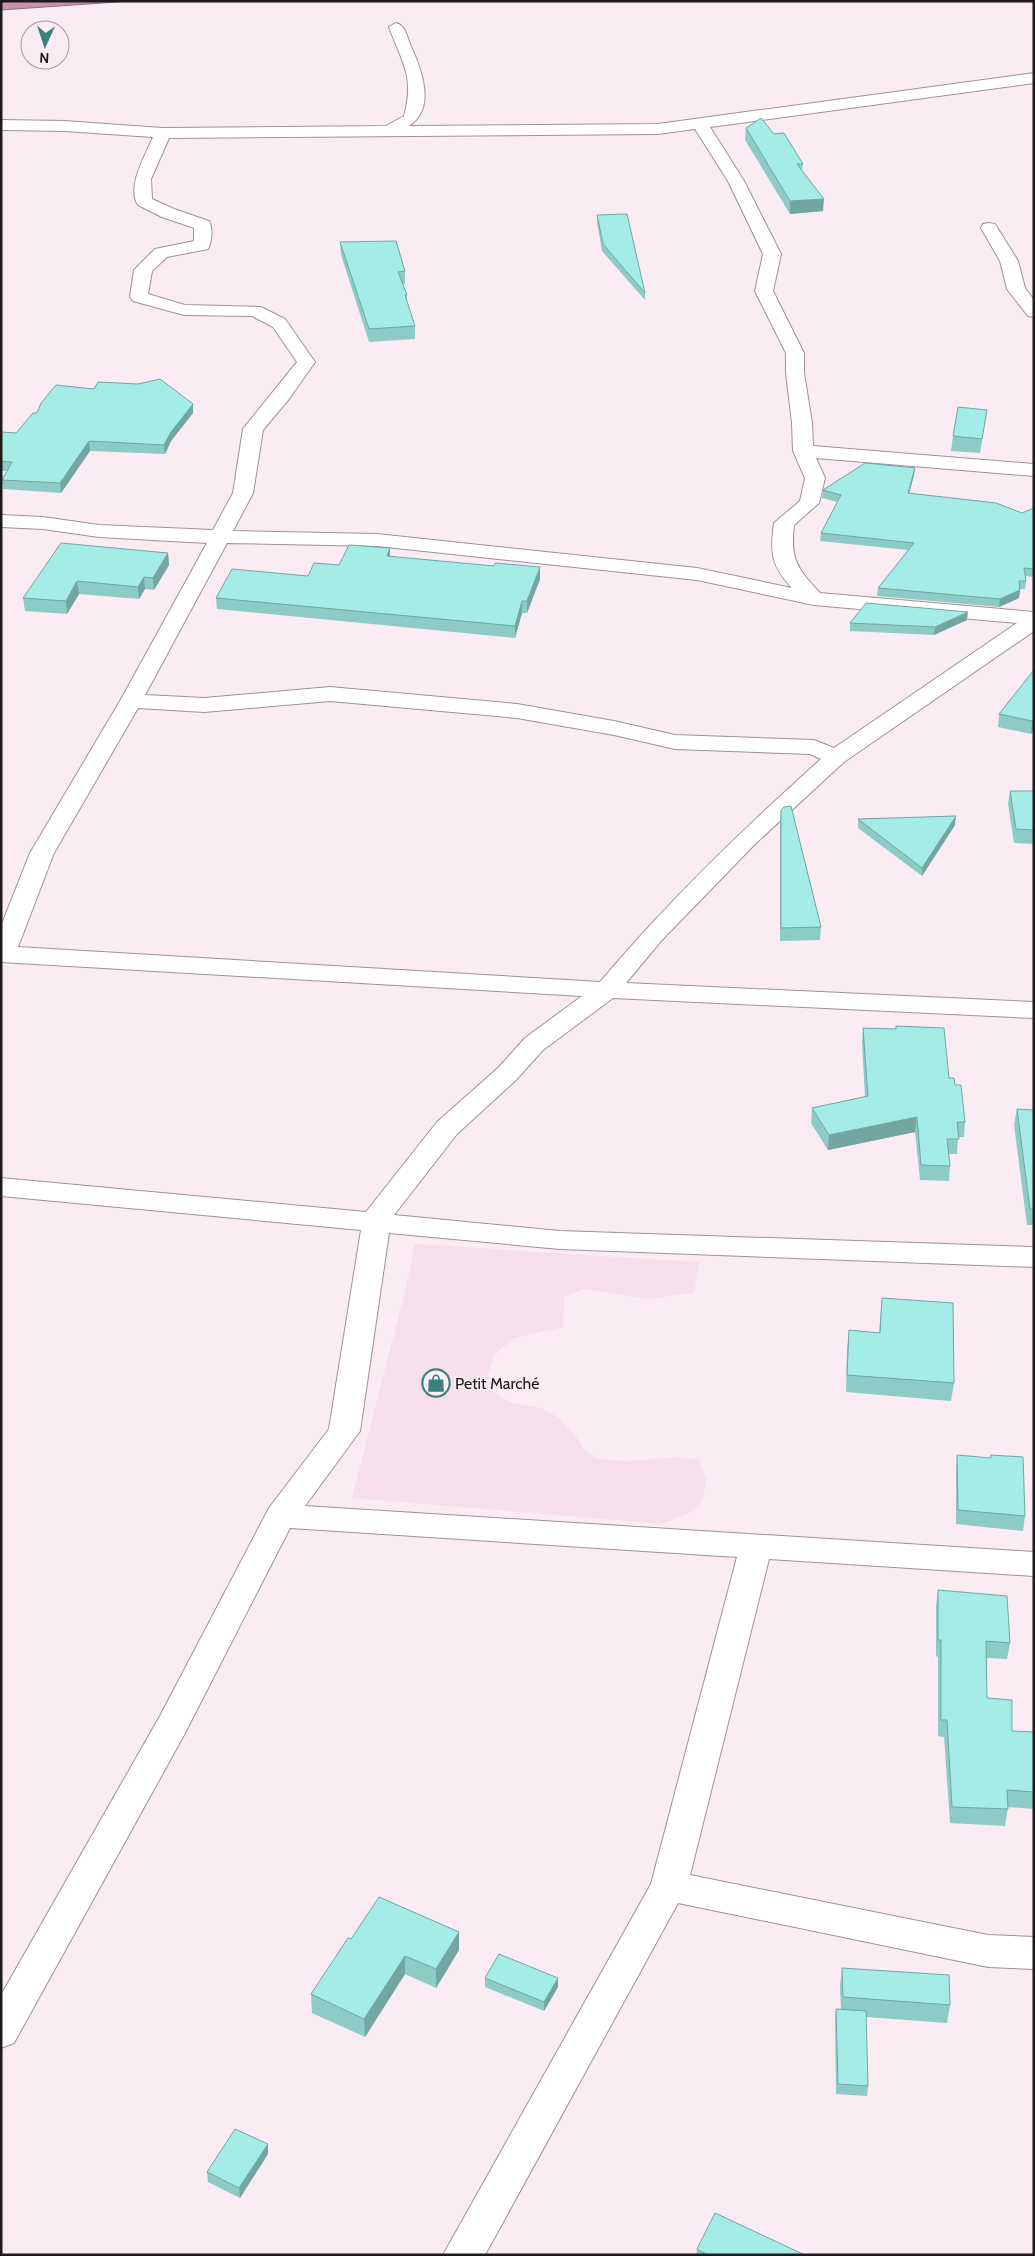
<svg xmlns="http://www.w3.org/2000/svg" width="1035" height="2256" viewBox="0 0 1035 2256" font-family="Cabin,sans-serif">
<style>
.built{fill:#f6dfea}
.water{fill:#c793ae;stroke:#946e82}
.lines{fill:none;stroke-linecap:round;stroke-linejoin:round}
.minor-casing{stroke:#9f9198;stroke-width:2}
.minor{fill:#fff;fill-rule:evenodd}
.wall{fill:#8dcbc6}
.shaded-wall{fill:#73a5a1}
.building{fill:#a4ece6;stroke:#73a5a1}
.labels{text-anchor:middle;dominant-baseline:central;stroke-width:4.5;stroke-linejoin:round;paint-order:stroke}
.poi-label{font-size:16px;fill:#1e191c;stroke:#fbecf3;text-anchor:start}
</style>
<rect width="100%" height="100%" fill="#fbecf3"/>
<path class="built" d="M415 1244 699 1262 694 1293 648 1299 584 1289 564 1297 563 1327 514 1338 494 1355 488 1375 493 1390 509 1402 544 1409 559 1418 575 1435 587 1453 599 1459 626 1461 675 1457 699 1460 706 1479 703 1500 691 1512 662 1524 352 1498 406 1287Z"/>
<path class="water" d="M1 1H131L1 10Z"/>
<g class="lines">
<g class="minor-casing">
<g id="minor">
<path d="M396 23C405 25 407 36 410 44 421 68 437 108 409 126L658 124 1034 73V83L710 127 744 181 781 254 773 291 804 353V373L812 423 813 446 1034 464V476L816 458 825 478 819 503 794 525C790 560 797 568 820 593L1034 612V631L844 762 755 844 661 941 626 983 1034 1002V1018L613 998 543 1050 516 1080 457 1134 394 1215 560 1231 1034 1247V1267L560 1249 389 1233 360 1431 305 1506 1034 1552V1576L769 1559 690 1875 988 1935 1034 1937V1969L988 1967 678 1903 485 2255H443L651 1884 737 1557 290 1528 184 1735 14 2043 1 2048V1995L160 1716 269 1508 329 1429 361 1230 1 1196V1178L366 1212 437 1122 498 1068 525 1038 582 996 1 962V926L30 853 120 701 207 543 99 537 43 529 1 527V515L43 517 99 525 213 530 233 493 243 429 297 362 273 327 252 316 184 315 133 301 130 297 134 270 155 249 194 241V228L162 217 138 205C126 187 146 154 153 137L64 131 1 130V120L64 121 163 128 386 126 404 116C415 76 402 63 389 27ZM695 129 728 181 763 254 755 291 786 353V373L792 423 793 451 805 478 800 501 774 523C770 552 771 566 792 588L697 568 377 534 233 531 253 493 263 430 289 399 315 362 285 319 261 307 185 305 148 294 152 271 167 257 208 249C212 242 213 228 209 221L174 209 152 199 151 179 169 138 658 134ZM227 543 377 546 697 580 814 605 1017 623 834 748 814 740 675 735 614 721 517 704 330 687 204 698 145 695ZM330 701 517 718 614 735 675 749 810 754 821 759C743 829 668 901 600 982L18 947 54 853 138 708 204 712Z"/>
<path d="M989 223 995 224 1018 261 1025 288 1034 300V317L1028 316 1007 289 1000 261 981 228 983 224Z"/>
</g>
</g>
<use href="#minor" class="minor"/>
</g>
<g class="wall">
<path d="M746 128 774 134 803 164 802 171 823 211 790 214 745 140Z"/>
<path d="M597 215 645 293V300L602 251 597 222Z"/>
<path d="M340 242 405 271V284H402L407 295V301L415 326V339L369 342 341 255Z"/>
<path d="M193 404V413L171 441 165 454 90 451 61 493 3 489 2 480 7 471H1V432L16 433 37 413Z"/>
<path d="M987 410 980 453 951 451 953 436Z"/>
<path d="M914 475 909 493 1022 513 1034 508V577L1026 576V581L1025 589H1020L1019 598 999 607 877 596 878 588 908 550 820 541 821 533 837 502 822 498 823 490Z"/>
<path d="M390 548V556L540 579 527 613H522L515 638 217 609 216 598 308 576Z"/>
<path d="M168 553 169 565 154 590 145 589 139 599 79 594 67 614 25 611 23 598Z"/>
<path d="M967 620 934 635 850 631V623Z"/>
<path d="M1034 670V729L1031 734 998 727 999 714Z"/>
<path d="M1010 791H1034V844L1014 843 1008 804Z"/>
<path d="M781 810 821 927 820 940 780 941V823Z"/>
<path d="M858 819 955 825 922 876 858 828Z"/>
<path d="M896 1026 949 1078 955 1085 965 1122 964 1137H958L957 1154H949L950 1166 949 1181 920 1180 915 1132 828 1150 811 1123 812 1108 865 1097 862 1043 863 1028 896 1029Z"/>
<path d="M1017 1109 1034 1110V1225H1027L1014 1125Z"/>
<path d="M882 1298 954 1383 951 1401 846 1392 847 1348 849 1330 879 1333Z"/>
<path d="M957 1455 990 1458 991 1455 1025 1516 1023 1531 956 1524V1469Z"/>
<path d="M938 1590 1010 1643 1007 1659 987 1658V1698L1012 1731 1034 1732V1809L1008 1807 1005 1826 950 1823 944 1737 938 1736V1657L936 1656V1607Z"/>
<path d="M459 1932V1950L436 1988 405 1974 365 2037 312 2013 311 1994 351 1939Z"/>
<path d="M842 1968 950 2005 947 2023 866 2017 868 2086 867 2096 836 2094 835 2019 836 2009 841 2010 840 1986Z"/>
<path d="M485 1978H558V1987L544 2011 485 1987Z"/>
<path d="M268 2144V2154L240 2198 208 2182 207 2172Z"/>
<path d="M697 2249 805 2255H696Z"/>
</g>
<g class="shaded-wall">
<path d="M824 199 823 211 790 214V201Z"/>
<path d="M193 404V413L171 441 165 454 164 445 171 432Z"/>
<path d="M89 441 90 451 61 493 60 483Z"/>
<path d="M915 468 914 475 907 501 908 493Z"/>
<path d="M390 548V560L387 556Z"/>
<path d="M168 553 169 565 154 590 153 578Z"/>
<path d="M540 567V579L527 613V601Z"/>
<path d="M144 577 145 589 139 599 138 587Z"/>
<path d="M77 581 79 594 67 614 66 601Z"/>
<path d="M1020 590 1019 598 999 607 1000 599Z"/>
<path d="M522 601V613L515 638V626Z"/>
<path d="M968 612 967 620 934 635 935 627Z"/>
<path d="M1034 719V729L1031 734 1032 721Z"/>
<path d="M956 816 955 825 922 876V868Z"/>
<path d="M917 1117 915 1132 828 1150 829 1135Z"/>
<path d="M459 1932V1950L436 1988V1969Z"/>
<path d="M405 1956V1974L365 2037 364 2019Z"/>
<path d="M558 1978V1987L544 2011V2002Z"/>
<path d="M268 2144V2154L240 2198 239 2188Z"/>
</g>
<g class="building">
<path d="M761 118 774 134 784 133 803 164H797L824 199 790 201 746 128Z"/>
<path d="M627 214 645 293 603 244 597 215Z"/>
<path d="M396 241 405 271 398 272 407 295H405L415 326 369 329 340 242Z"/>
<path d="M160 379 193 404 171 432 164 445 89 441 60 483 2 480 12 462 1 461V432L16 433 33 413H37L41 403 56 385 94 389 98 382 138 384Z"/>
<path d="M958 407 987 410 982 439 953 436Z"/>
<path d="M865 463 915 468 908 493 996 503 1022 513 1034 508V569L1024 568 1026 581H1019L1020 590 1000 599 878 588 914 543 821 533 841 495 823 490Z"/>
<path d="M61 543 168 553 153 578 144 577 138 587 77 581 66 601 23 598Z"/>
<path d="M349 545 390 548 387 556 494 566 495 563 540 567 527 601H522L515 626 216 598 232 569 308 576 314 563 339 565Z"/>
<path d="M866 603 968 612 935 627 850 623Z"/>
<path d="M1034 670V719L1032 721 999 714Z"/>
<path d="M1010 791H1034V830L1016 829Z"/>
<path d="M791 806 821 927 781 928V810L784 807Z"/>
<path d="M956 816 922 868 858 819Z"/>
<path d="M896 1026 944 1028 949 1078H954L955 1085H961L965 1122H957L959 1139H947L950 1166 921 1165 917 1117 829 1135 812 1108 868 1096 863 1028 896 1029Z"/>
<path d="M1017 1109 1034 1110V1209H1030Z"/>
<path d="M882 1298 953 1303 954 1383 847 1375 849 1330 880 1333Z"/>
<path d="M957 1455 991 1458V1455L1023 1457 1025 1516 958 1510Z"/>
<path d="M938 1590 1007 1596 1010 1643 986 1641 987 1698 1012 1700V1731L1034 1732V1792L1007 1790 1008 1809 952 1807 947 1720H941V1640H938Z"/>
<path d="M379 1897 459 1932 436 1969 405 1956 364 2019 311 1994 348 1938 351 1939Z"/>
<path d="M499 1954 558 1978 544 2002 485 1978Z"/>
<path d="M842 1968 949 1975 950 2005 843 1997Z"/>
<path d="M836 2009 866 2011 868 2086 838 2084Z"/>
<path d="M235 2129 268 2144 239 2188 207 2172Z"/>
<path d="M715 2213 805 2255H708L697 2249Z"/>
</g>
<defs>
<g id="shop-ring" transform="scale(1.4375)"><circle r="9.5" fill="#fbecf3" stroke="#3a827e" stroke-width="1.5"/><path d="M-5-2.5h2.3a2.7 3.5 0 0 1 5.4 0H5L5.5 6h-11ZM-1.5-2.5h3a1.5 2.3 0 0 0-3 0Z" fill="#3a827e"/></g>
</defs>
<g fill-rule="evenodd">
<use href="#shop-ring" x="436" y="1383"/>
</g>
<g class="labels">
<g class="poi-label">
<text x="455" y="1383">Petit Marché</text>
</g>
</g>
<rect width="1035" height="2256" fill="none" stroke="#1e191c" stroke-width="5"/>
<g transform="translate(45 45) rotate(183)"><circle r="24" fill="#fbecf3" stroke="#a3989d"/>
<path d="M0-4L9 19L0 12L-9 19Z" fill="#3a827e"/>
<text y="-8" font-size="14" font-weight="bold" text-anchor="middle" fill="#1e191c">N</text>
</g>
</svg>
